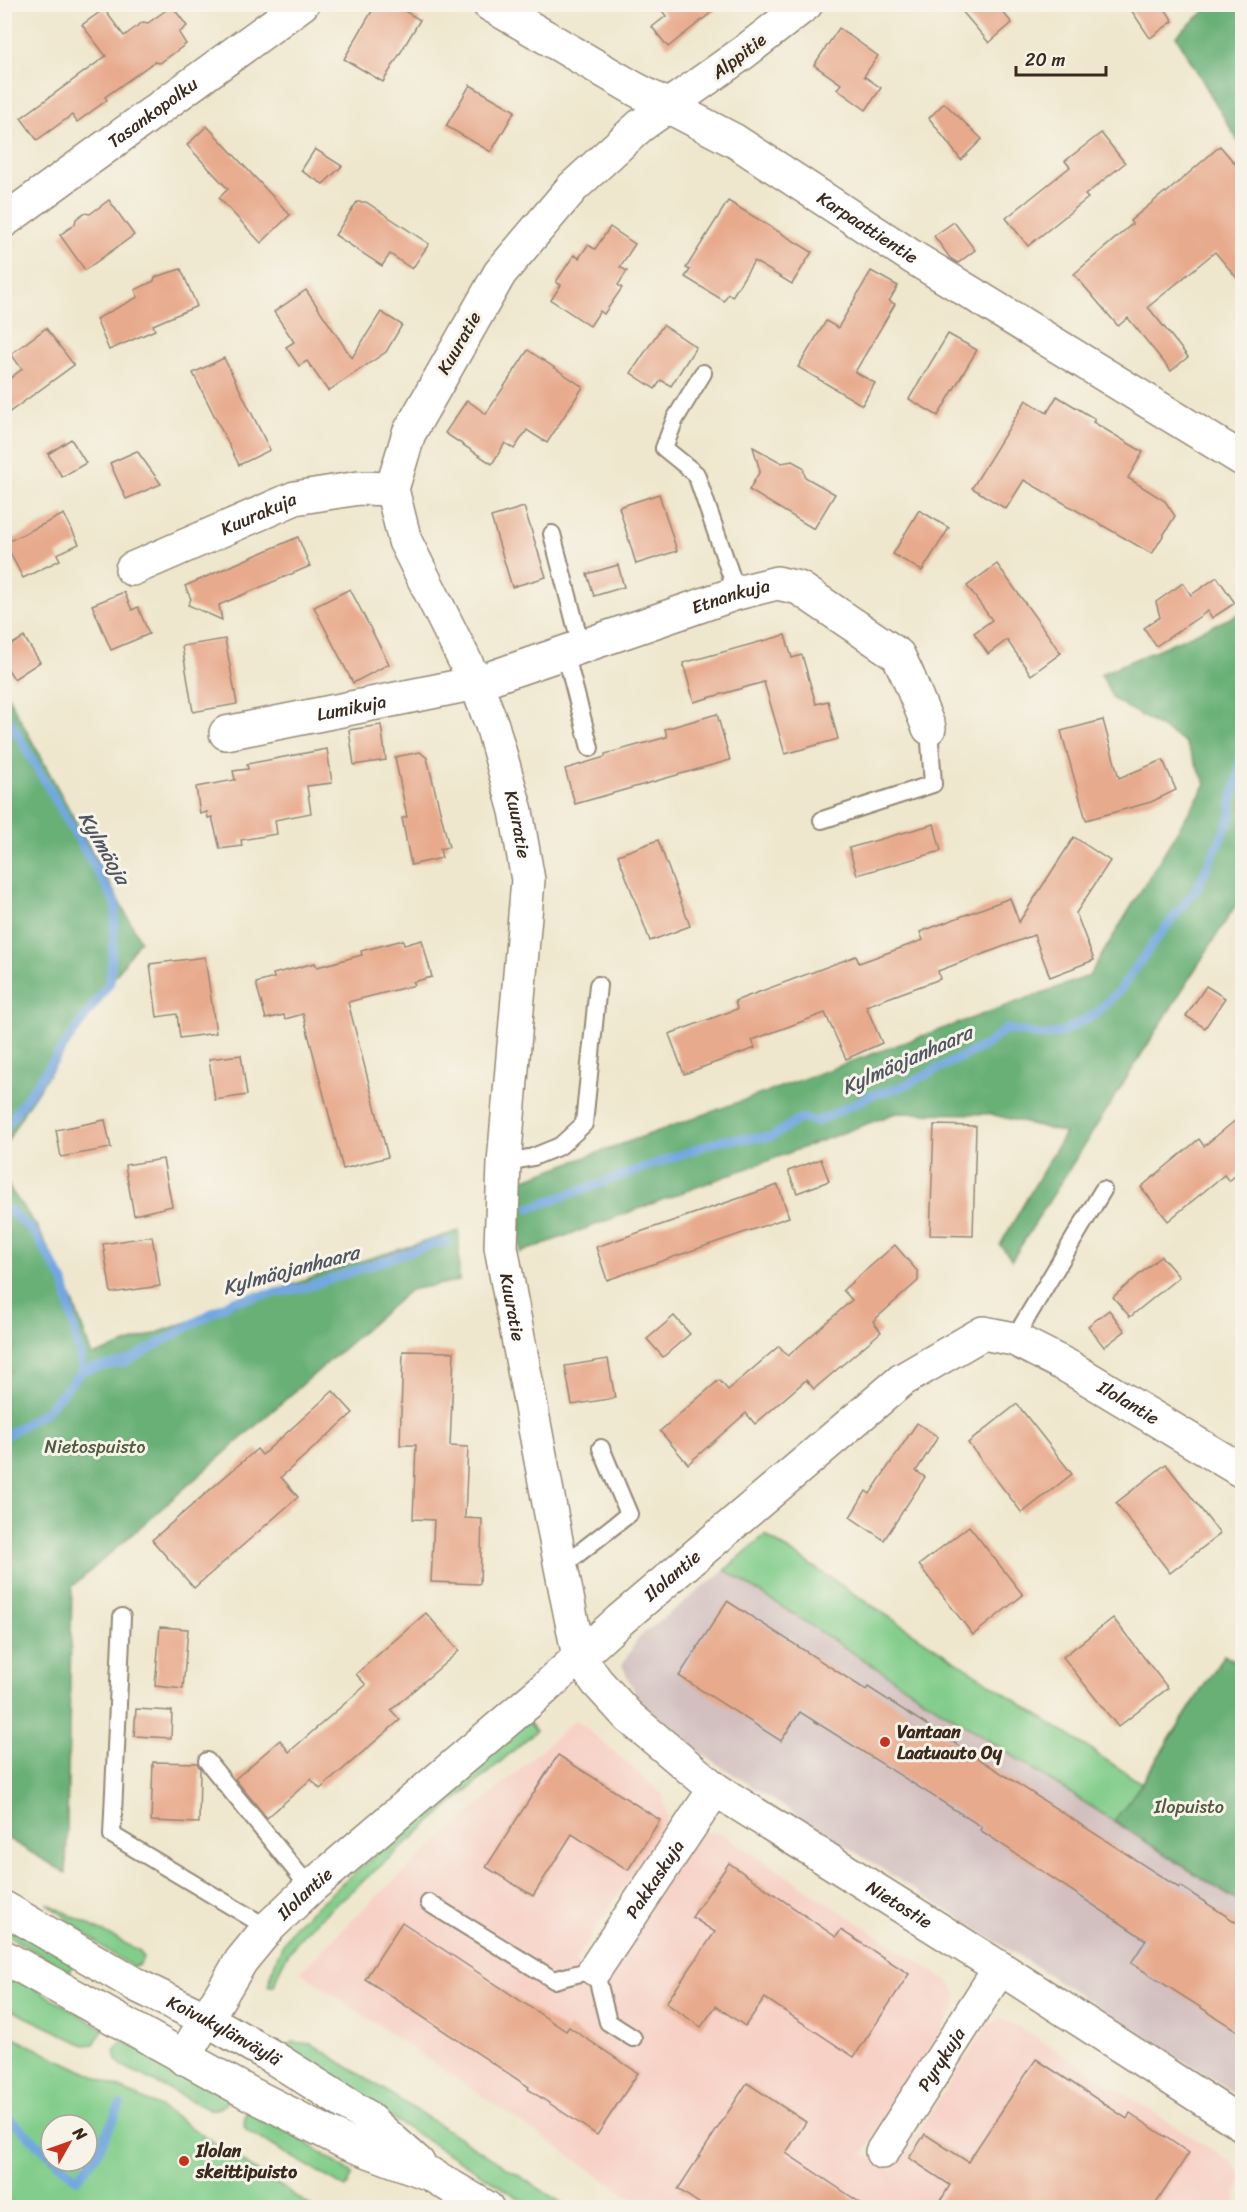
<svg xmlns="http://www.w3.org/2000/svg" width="1247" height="2212" viewBox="0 0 1247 2212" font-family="Sriracha,sans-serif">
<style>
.built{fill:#f7d1c6}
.industrial{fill:#d2bfbf}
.green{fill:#82cd8b;stroke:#5e7c54;stroke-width:1.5;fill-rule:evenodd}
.forest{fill:#69b077;stroke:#526d4a;stroke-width:1.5}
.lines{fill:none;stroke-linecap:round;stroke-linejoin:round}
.stream{stroke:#73a7e0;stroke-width:9}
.building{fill:#e8aa8d}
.lane-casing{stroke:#958876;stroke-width:20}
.street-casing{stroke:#958876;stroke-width:36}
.primary-casing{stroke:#958876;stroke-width:36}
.lane{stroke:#fff;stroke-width:16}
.street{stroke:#fff;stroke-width:33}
.primary{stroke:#fff;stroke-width:33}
.poi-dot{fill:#c8321e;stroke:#f7f3e8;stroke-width:2}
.labels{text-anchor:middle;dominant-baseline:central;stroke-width:6;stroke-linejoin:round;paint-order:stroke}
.street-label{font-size:18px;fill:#3b2a1e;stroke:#f7f3e8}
.park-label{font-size:18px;fill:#505b3f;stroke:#f7f3e8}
.poi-label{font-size:18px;font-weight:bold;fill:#3b2a1e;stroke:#f7f3e8;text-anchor:start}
.water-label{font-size:20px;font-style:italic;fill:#4f5662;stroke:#f7f3e8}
</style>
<rect width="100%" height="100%" fill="#f7f3e8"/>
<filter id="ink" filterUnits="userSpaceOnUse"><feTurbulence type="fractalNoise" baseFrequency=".0167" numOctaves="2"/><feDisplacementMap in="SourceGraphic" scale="12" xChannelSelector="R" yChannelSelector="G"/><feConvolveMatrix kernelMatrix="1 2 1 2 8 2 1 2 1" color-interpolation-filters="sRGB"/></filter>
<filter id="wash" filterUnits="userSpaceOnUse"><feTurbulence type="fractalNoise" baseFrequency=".008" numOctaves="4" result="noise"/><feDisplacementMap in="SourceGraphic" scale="24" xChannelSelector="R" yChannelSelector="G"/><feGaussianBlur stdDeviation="1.35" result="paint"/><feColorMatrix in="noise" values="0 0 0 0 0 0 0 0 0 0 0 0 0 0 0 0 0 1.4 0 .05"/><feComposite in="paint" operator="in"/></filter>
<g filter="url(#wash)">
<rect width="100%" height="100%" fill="#efe7cd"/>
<path class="built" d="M576 1719 663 1795 667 1819 574 1962 604 1981 696 1835 707 1832 722 1834 949 1982 957 1994 956 2006 863 2154 893 2170 987 2026 1000 2019 1016 2025 1233 2163 1241 2177 1236 2200 1231 2208 645 2207 300 1972 365 1907Z"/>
<path class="industrial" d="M725 1570 1242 1904V2098L692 1748 640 1703 622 1665 639 1637Z"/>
<g class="green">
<path d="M765 1535 1141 1783 1224 1655 1242 1666V1904L725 1570Z"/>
<path d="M528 1721 536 1731 318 1920C297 1939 281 1959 274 1986H268C274 1963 281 1944 295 1925Z"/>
<path d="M47 1903 140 1951 143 1958 139 1965 132 1967 105 1949Z"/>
<path d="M4 1921 75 1962 70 1972 5 1934Z"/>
<path d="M5 1971 104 2029 94 2044 85 2045 5 2007Z"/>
<path d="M5 2034 160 2107 312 2207H17L5 2196ZM51 2125H87V2161H51Z"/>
<path d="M123 2040 230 2097C224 2106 220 2110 208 2109L121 2065 117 2060 115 2050Z"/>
<path d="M292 2042 312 2044 568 2207H533L299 2060 285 2047Z"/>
<path d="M249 2105 353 2174 346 2188 247 2131 244 2126 245 2115Z"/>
</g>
<g class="forest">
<path d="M1212 5H1242V148L1176 36Z"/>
<path d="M1242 613V895L1012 1260 1000 1245 1065 1133 990 1114 896 1113 520 1253 522 1180 1089 976 1206 784 1185 742 1113 699 1101 674Z"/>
<path d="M5 691 140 940 26 1108 5 1146Z"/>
<path d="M5 1176 10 1189 37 1227 67 1284 92 1356 345 1266 459 1231V1281L410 1290 72 1587 66 1873 5 1837 4 1375 11 1372 4 1348Z"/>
<path d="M1224 1655 1242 1666V1904L1114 1821 1142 1783Z"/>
</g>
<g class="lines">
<g class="stream">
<path d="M4 711 116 904 110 982 4 1129"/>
<path d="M4 1206 33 1231 64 1282 83 1370 46 1411 4 1437"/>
<path d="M530 1208 722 1140 771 1137 801 1118 817 1122 872 1095 899 1088 986 1045 1006 1029 1045 1036 1062 1032 1095 1014 1120 990 1155 941 1197 888 1230 819 1233 794 1239 776 1242 738"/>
<path d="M83 1370 126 1362 233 1301 307 1287 433 1244 447 1242"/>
<path d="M4 2114 51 2156"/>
<path d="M56 2161 77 2179 96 2156 120 2105"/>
</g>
</g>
<g id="blocks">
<g class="building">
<path d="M376 4H393L420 20 383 82 344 59Z"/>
<path d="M657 4H722L668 47 652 27 666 16Z"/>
<path d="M956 4H996L1012 23 989 43Z"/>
<path d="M1127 4H1162L1173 21 1150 38Z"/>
<path d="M172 6 187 26 179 33 186 44 160 63 154 62 105 97 107 100 77 122 72 115 37 140 21 118 106 56 82 25 104 9 124 36 143 22 148 23Z"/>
<path d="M839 28 878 56 864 76 881 88 866 110 837 89 841 84 814 65Z"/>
<path d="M470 85 515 111 491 152 446 126Z"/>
<path d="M944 103 982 139 961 160 929 118Z"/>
<path d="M207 126 290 215 261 243 219 198 228 189 187 145Z"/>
<path d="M1101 133 1125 163 1085 195 1088 198 1028 246 1006 218 1070 167 1065 161Z"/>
<path d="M1220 146 1242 172V284L1215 252 1148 307 1188 357 1171 371 1128 318 1118 326 1074 274 1132 224 1130 221 1165 192 1166 193Z"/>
<path d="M315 149 342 166 323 184 301 171Z"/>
<path d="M109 200 134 235 85 270 60 235 75 224 76 219 84 213 90 214Z"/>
<path d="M728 201 812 252 792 284 754 261 732 297 728 294 724 301 685 277 690 270 686 268Z"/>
<path d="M357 202H366L429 244 412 269 390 254 382 266 335 235Z"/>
<path d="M954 222 975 250 958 263 950 258 934 236Z"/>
<path d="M610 227 635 244 620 267 627 271 618 285 622 288 604 314 600 311 590 326 551 300 561 285 556 282 574 255 579 258 588 245 595 249Z"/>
<path d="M181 269 197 306 153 325 155 330 109 350 96 319 138 297 135 290 154 281 155 277Z"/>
<path d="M871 271 898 286 889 301 895 304 855 372 875 383 862 405 798 367 826 321 838 328Z"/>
<path d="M306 290 352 358 381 312 402 325 386 352 328 391 307 361 299 366 286 347 294 342 274 312Z"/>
<path d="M663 325 696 347 671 386 661 380 655 389 631 373Z"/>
<path d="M46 328 74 365 4 416V383L22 369 11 354Z"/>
<path d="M948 334 977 350 938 416 909 399Z"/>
<path d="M528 350 583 387 547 443 527 430 514 449 505 443 492 464 445 433 467 400 486 414Z"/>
<path d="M224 358 270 450 239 465 193 373Z"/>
<path d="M1057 396 1095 419 1093 422 1143 452 1128 478 1165 501 1175 516 1152 554 1024 480 1006 509 972 488 1026 400 1047 413Z"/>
<path d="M71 439 86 463 62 477 48 454Z"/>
<path d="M753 447 782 463 792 461 803 467 805 477 835 494 814 529 749 490 760 471Z"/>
<path d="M137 451 161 484 126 499 110 463Z"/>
<path d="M659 494 677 551 636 564 619 507Z"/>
<path d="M524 507 546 577 512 587 491 517Z"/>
<path d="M919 510 949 528 922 571 893 554Z"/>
<path d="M64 514 79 544 57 554 60 560 23 578 5 543Z"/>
<path d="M298 537 310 566 219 605 222 620 188 605 191 599 185 586Z"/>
<path d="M997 564 1061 653 1031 675 1007 640 988 654 974 633 992 620 967 586Z"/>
<path d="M618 565 624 587 594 596 587 574Z"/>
<path d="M1217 577 1235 603 1212 618 1208 611 1156 646 1144 628 1160 617 1156 602 1183 583 1191 595Z"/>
<path d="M350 589 389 664 353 683 314 607Z"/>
<path d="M124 592 132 610 138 607 149 634 111 650 92 605Z"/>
<path d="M785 635 792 658 802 655 816 704 828 701 838 739 785 754 764 682 694 702 683 663Z"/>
<path d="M24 637 40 662 14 679 4 663V649Z"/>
<path d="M225 639 237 704 193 712 182 646Z"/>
<path d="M717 714 730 760 575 804 565 769 605 757V754L667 737 665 729Z"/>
<path d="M1103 720 1119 778 1163 760 1176 790 1151 802 1086 820 1061 731Z"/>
<path d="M381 725 386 760 354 765 349 730Z"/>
<path d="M327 749 332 783 307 786 311 813 275 820 277 834 241 840 242 846 220 849 212 817 208 818 207 812 200 814 196 787 235 780 233 771 248 769 247 764Z"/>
<path d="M420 752 427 758 449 847 440 849 442 858 411 865 402 818 407 817 395 757Z"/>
<path d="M934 824 941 851 857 875 849 848Z"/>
<path d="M1074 837 1110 861 1076 913 1094 960 1050 977 1034 935 938 971 940 979 866 1006 882 1043 846 1059 825 1013 752 1040 755 1048 684 1074 669 1034 737 1009 735 1001 856 956 859 963 923 940 920 932 1010 898 1019 922Z"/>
<path d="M658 840 690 926 650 941 618 855Z"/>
<path d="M403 940 404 945 422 940 432 977 413 982 415 985 348 1002 388 1157 343 1169 303 1014 285 1019 284 1015 266 1019 256 983 274 978 273 974 315 963 317 967 362 955 361 951Z"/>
<path d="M205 957 216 1033 180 1038 177 1014 157 1017 150 964Z"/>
<path d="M1206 986 1225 998 1205 1028 1186 1016Z"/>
<path d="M241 1055 247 1095 215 1100 209 1059Z"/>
<path d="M1242 1115V1170L1229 1181 1224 1175 1168 1221 1141 1187 1199 1139 1204 1146Z"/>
<path d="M105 1120 111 1148 61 1157 56 1130Z"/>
<path d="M934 1125 976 1126 973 1236 930 1235Z"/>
<path d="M163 1159 172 1206 134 1215 125 1165Z"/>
<path d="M821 1159 829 1181 797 1193 788 1171Z"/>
<path d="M778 1185 789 1217 607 1280 596 1247Z"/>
<path d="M152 1236 160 1286 111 1293 103 1244Z"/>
<path d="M895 1245 918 1272V1281L873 1321 881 1332 814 1389 806 1380 755 1424 746 1413 688 1464 660 1431 719 1380 728 1390 779 1346 788 1356 852 1300 843 1290Z"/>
<path d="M1161 1256 1179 1277 1130 1317 1113 1297Z"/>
<path d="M1109 1310 1125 1331 1104 1347 1088 1326Z"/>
<path d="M674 1316 690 1334 663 1357 647 1339Z"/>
<path d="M403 1351 454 1352 450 1446 468 1447 465 1518 482 1519 480 1584 431 1582 434 1520 413 1519 416 1445H400Z"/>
<path d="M608 1359 615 1398 572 1405 565 1366Z"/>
<path d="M333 1391 353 1413 281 1477 298 1497 194 1588 152 1540 257 1449 262 1455Z"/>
<path d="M1017 1404 1072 1474 1022 1513 968 1443Z"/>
<path d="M917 1423 938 1437 916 1471 925 1477 884 1540 850 1517 866 1491 870 1494Z"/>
<path d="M1166 1464 1220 1534 1170 1573 1116 1503Z"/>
<path d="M969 1526 1023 1595 973 1635 919 1565Z"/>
<path d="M727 1601 866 1690 868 1687 1179 1888 1180 1886 1242 1926V2034L1131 1963 1146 1940 980 1830 982 1827 800 1712 781 1741 679 1676Z"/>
<path d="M426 1613 459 1651 391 1710 400 1720 320 1789 311 1779 267 1818 235 1779 280 1740 289 1752 366 1685 356 1674Z"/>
<path d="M1113 1618 1168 1688 1118 1727 1063 1657Z"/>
<path d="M160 1627 188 1629 183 1689 155 1686Z"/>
<path d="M136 1709 172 1711 171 1738 134 1736Z"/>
<path d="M558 1755 660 1820 628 1870 572 1834 533 1896 486 1867Z"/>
<path d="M153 1762 197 1763 200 1769 199 1823 151 1821Z"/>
<path d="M729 1863 836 1937 841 1930 909 1974 854 2057 765 1998 745 2026 716 2006 701 2027 666 2003 715 1932 692 1917Z"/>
<path d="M402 1922 566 2031 569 2027 638 2073 597 2135 528 2089 529 2087 365 1979Z"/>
<path d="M1036 2059 1127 2119 1130 2113 1189 2153 1153 2208H936L950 2185 909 2158 925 2134 968 2162Z"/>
<path d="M747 2083 806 2122 786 2153 868 2208H706L678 2189Z"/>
</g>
</g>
</g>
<g filter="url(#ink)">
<use href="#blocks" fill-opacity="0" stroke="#958876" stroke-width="1.5"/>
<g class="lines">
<g class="lane-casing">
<g id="lane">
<path d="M703 373 675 419 664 448 696 474 737 593"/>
<path d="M552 534 581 646"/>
<path d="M565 652 590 748"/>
<path d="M822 820 933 784 929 728"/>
<path d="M504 1163 533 1157 560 1146 584 1124 598 985"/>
<path d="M1014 1339 1103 1190"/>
<path d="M561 1567 629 1514 601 1448"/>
<path d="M122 1617 112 1835 268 1928"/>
<path d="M207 1761 310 1888"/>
<path d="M429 1903 554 1980 595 1969 608 2022 633 2038"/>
</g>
</g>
<g class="street-casing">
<g id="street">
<path id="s1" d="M489 4 635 89 735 141 914 258 1242 459"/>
<path id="s2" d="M806 4 743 53 640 126 573 187 500 273 409 433 392 489 405 541 476 683 492 725 516 811 528 880 504 1163 501 1247 561 1567 579 1657 597 1682 629 1717 715 1789 1000 1968 1242 2124"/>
<path id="s3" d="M4 221 302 4"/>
<path id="s4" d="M132 569 295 498 359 488 392 489"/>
<path id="s5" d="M226 733 476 683 737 593 777 583 799 588 898 655 907 674 929 728"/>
<path id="s6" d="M595 1969 715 1789"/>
<path id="s7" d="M183 2058 241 1961 268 1928 310 1888 544 1689 620 1620 902 1380 983 1333 1014 1339 1069 1367 1242 1471"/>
<path id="s8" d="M882 2152 1000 1968"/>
</g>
</g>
<g class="primary-casing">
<g id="primary">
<path id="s9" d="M4 1908 138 1986 206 2019 271 2056 364 2115 418 2163"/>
<path d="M4 1957 249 2093 347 2143 430 2174 487 2208"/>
</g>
</g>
<use href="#lane" class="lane"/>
<use href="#street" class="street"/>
<use href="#primary" class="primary"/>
</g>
</g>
<g class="poi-dot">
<circle cx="885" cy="1742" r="6"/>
<circle cx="184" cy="2161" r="6"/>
</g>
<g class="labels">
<g class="street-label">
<text transform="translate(739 56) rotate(-37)">Alppitie</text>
<text stroke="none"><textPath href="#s3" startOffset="184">Tasankopolku</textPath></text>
<text stroke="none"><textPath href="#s1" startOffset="440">Karpaattientie</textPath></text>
<text transform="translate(459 343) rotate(-60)">Kuuratie</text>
<text stroke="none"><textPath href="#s4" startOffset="138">Kuurakuja</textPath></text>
<text stroke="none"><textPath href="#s5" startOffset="524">Etnankuja</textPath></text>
<text stroke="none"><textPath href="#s5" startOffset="128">Lumikuja</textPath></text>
<text stroke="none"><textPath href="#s2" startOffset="1012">Kuuratie</textPath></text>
<text stroke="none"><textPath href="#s2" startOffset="1498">Kuuratie</textPath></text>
<text stroke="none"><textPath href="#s7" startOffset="1250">Ilolantie</textPath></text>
<text stroke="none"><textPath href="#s7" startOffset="692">Ilolantie</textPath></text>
<text stroke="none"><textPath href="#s6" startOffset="108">Pakkaskuja</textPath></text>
<text stroke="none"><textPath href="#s7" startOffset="206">Ilolantie</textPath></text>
<text stroke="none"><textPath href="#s2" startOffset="2262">Nietostie</textPath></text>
<text stroke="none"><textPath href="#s9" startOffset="252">Koivukylänväylä</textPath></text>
<text stroke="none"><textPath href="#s8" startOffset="110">Pyrykuja</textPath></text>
</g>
<g class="park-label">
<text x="95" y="1447">Nietospuisto</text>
<text x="1189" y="1807">Ilopuisto</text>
</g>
<g class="poi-label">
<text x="897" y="1732">Vantaan<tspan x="897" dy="21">Laatuauto Oy</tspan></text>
<text x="196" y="2151">Ilolan<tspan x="196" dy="21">skeittipuisto</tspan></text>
</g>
<g class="water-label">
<text transform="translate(104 848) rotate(60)">Kylmäoja</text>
<text transform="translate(907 1060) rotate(-24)">Kylmäojanhaara</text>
<text transform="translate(291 1270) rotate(-15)">Kylmäojanhaara</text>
</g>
</g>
<rect width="1247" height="2212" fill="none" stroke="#f7f3e8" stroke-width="24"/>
<g transform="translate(69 2143) rotate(50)"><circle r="28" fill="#f7f3e8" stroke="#aca397" stroke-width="1.5"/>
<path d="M0-4.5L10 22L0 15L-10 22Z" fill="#c8321e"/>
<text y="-9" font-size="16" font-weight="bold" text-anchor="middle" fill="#3b2a1e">N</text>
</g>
<path d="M1016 66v9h90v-9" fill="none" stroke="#3b2a1e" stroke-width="3"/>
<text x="1025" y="66" font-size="18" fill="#3b2a1e" stroke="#f7f3e8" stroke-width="4.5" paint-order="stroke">20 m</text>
</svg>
